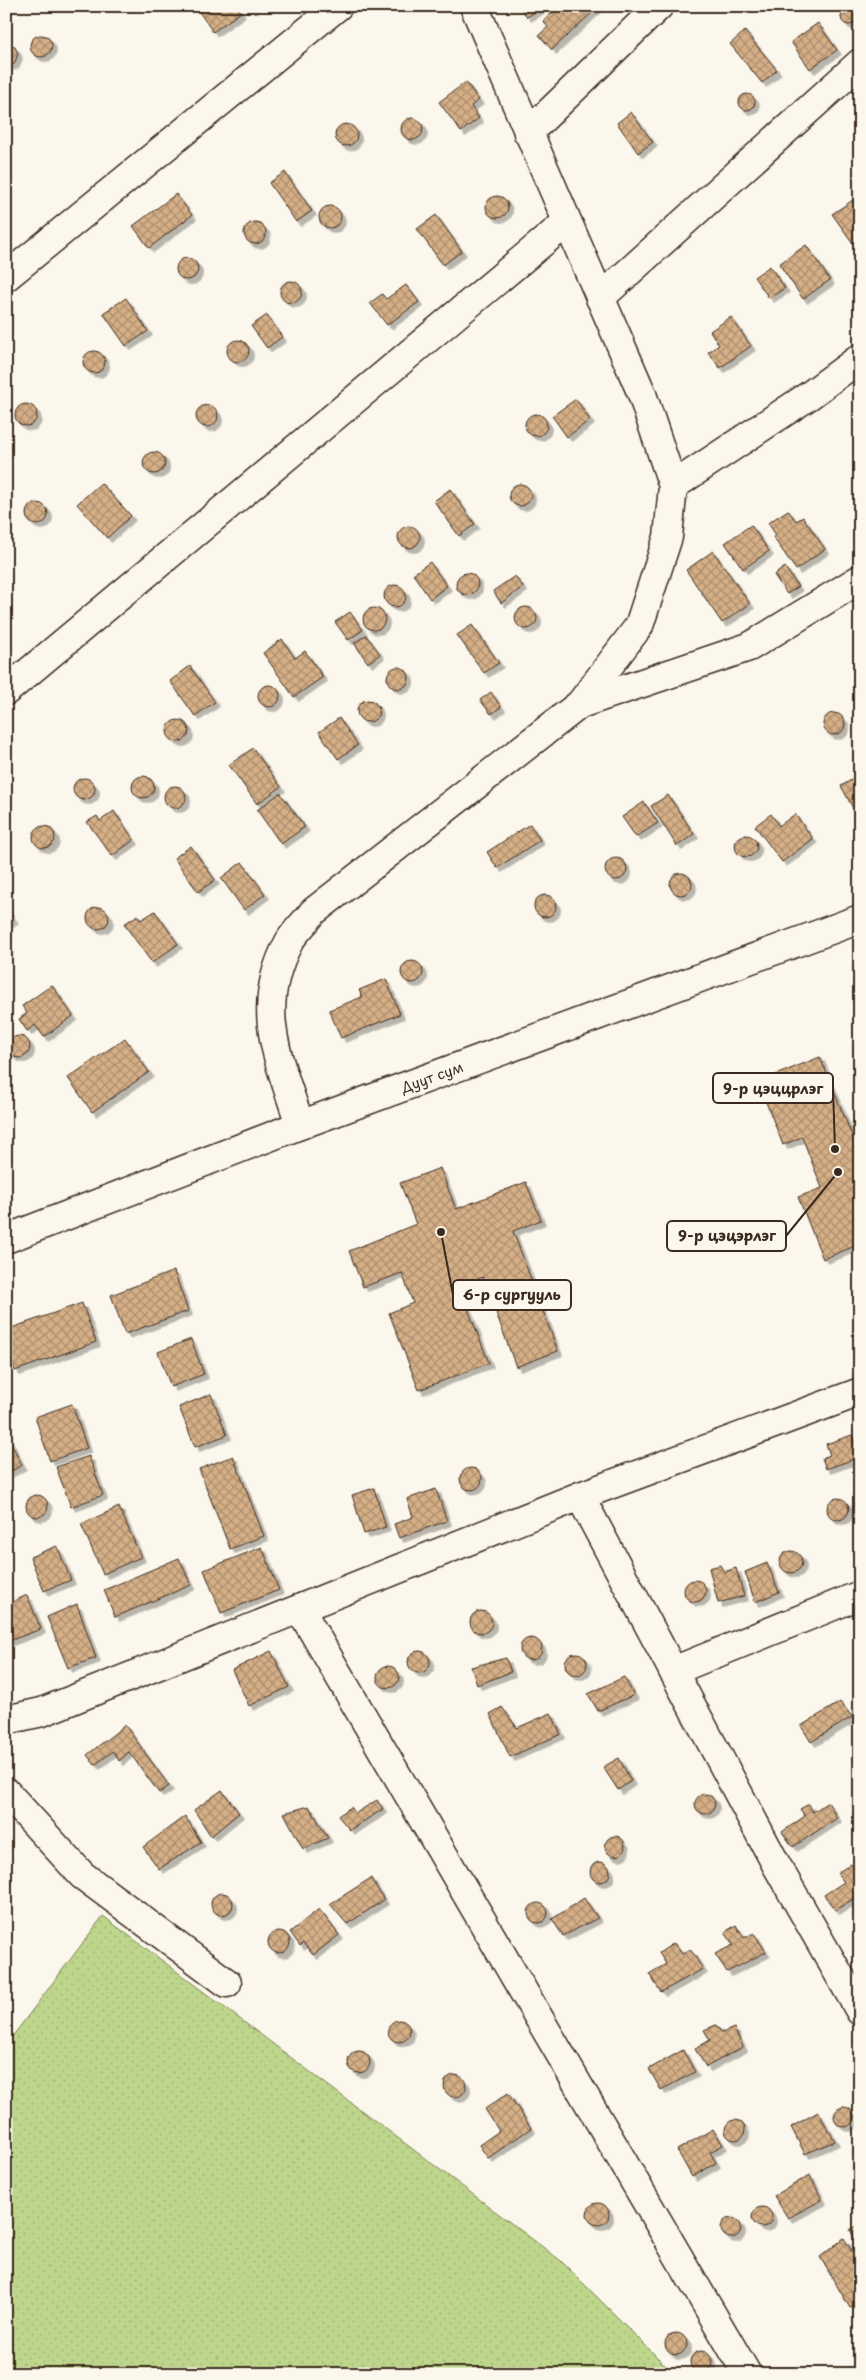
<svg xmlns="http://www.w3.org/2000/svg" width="866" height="2380" viewBox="0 0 866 2380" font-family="'Playpen Sans',sans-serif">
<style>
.green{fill:url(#green-dots);stroke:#7c8055}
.building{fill:url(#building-cross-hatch);stroke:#3b2a1e;filter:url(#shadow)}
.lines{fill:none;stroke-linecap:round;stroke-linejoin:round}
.minor-casing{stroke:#3b2a1e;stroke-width:31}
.major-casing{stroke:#3b2a1e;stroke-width:31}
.minor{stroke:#fbf7ec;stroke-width:28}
.major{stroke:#fbf7ec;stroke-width:28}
.labels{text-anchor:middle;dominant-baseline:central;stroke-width:4.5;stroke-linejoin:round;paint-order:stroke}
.street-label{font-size:14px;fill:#3b2a1e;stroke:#fbf7ec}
.leader{fill:none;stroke:#3b2a1e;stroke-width:2}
.callout-dot{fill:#3b2a1e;stroke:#fbf7ec;stroke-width:2}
.callout{fill:#fbf7ec;stroke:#3b2a1e;stroke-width:2}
.callout-label{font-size:15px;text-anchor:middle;font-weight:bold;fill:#3b2a1e}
</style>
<defs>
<pattern id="green-dots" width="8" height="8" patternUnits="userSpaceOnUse" patternTransform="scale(1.25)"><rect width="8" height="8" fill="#bdd68c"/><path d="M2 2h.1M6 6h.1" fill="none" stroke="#a3b878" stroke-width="1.8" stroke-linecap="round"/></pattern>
<pattern id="building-cross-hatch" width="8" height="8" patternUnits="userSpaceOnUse" patternTransform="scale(1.25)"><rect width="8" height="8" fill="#d5af86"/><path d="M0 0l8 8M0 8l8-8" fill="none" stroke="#ae8f6d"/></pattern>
<filter id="shadow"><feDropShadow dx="4.5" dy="4.5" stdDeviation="0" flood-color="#0004"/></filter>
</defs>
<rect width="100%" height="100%" fill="#fbf7ec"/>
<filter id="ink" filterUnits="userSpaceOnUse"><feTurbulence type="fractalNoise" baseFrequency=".02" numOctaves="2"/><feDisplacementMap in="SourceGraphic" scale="10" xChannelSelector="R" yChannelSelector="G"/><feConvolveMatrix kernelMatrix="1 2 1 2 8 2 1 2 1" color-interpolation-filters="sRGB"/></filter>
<g filter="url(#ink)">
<path class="green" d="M103 1916 560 2260 674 2374H6V2045Z"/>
<g class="building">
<path d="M195 6H237L241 12 213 32Z"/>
<path d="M519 6H539L541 8 527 17Z"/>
<path d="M569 6H599L552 50 539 35 548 27 543 21 557 8 562 13Z"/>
<circle cx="849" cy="17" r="8"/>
<path d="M818 23 837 50 810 69 791 42Z"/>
<path d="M745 31 777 70 762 83 730 44Z"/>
<circle cx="41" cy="46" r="11"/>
<path d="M6 44 15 47 18 54 14 64 7 66Z"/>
<path d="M466 82 479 100 471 106 479 118 461 132 439 102Z"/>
<circle cx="747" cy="102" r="8"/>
<path d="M631 112 653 142 638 153 617 123Z"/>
<circle cx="412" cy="129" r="11"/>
<circle cx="346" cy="135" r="11"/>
<path d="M285 172 312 211 296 222 269 183Z"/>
<path d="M176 194 192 215 149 248 133 226Z"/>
<circle cx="497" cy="207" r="11"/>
<path d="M859 196H860V253L832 214Z"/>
<circle cx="330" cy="217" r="11"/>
<path d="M436 215 462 251 443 265 417 229Z"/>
<circle cx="255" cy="233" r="11"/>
<path d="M806 245 830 280 803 299 779 264Z"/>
<circle cx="187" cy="269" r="11"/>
<path d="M770 266 785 288 769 298 754 277Z"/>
<circle cx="291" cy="292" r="11"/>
<path d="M406 285 419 302 387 325 370 303 382 294 386 299Z"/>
<path d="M126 298 148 331 126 346 103 313Z"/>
<path d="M267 315 282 337 267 348 251 326Z"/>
<path d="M731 317 751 346 720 368 708 352 719 345 710 331Z"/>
<circle cx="238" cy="351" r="11"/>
<circle cx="94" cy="362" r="11"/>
<path d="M576 399 590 420 567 437 552 416Z"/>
<circle cx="26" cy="415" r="11"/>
<circle cx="207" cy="416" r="11"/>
<circle cx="536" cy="425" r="11"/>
<circle cx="154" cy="463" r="11"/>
<path d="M101 483 131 516 107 538 77 504Z"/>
<circle cx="520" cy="495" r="11"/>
<path d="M450 489 475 524 459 536 434 501Z"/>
<circle cx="37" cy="514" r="11"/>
<path d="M788 510 796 521 803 517 825 549 796 570 773 537 776 535 768 523Z"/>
<path d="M751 525 769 551 743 569 725 543Z"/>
<circle cx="409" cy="537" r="11"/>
<path d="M713 551 750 604 722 623 686 570Z"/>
<path d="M430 562 447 586 430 599 413 574Z"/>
<path d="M785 567 798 587 787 594 774 575Z"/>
<circle cx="467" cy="584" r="11"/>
<path d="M515 576 523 587 501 603 493 591Z"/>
<circle cx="395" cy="596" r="11"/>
<circle cx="526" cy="618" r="11"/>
<circle cx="374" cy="619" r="11"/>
<path d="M350 612 363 630 348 640 335 622Z"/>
<path d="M472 625 499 663 484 673 457 635Z"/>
<path d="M366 635 380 654 368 663 354 643Z"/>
<path d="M282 639 295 658 305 651 323 677 294 697 263 653Z"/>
<path d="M190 666 215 702 195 716 170 681Z"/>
<circle cx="398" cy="678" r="11"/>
<circle cx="269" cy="696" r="11"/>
<path d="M491 692 501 707 491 714 480 700Z"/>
<circle cx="368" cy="711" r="11"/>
<circle cx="834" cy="724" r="11"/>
<path d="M339 718 358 745 338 759 319 732Z"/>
<circle cx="178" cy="731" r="11"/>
<path d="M253 748 281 787 257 804 229 765Z"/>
<path d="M860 775V821L841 786Z"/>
<circle cx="143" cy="787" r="11"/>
<circle cx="84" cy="789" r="11"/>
<circle cx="175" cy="797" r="11"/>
<path d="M280 793 305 827 281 844 257 810Z"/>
<path d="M668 795 694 834 677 846 651 806Z"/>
<path d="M644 802 658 823 636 837 622 817Z"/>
<path d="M114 811 134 840 112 856 87 822 97 816 100 821Z"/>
<path d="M771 814 779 826 795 814 813 839 782 862 755 826Z"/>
<path d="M530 824 540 840 497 868 487 852Z"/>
<circle cx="44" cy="837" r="11"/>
<circle cx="746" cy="846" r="11"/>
<path d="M191 846 215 880 198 892 174 858Z"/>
<circle cx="616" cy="869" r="11"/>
<path d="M242 862 265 894 244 910 221 878Z"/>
<circle cx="681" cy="884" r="11"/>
<circle cx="545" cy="906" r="11"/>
<circle cx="98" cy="918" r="11"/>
<path d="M6 908 14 919 6 925Z"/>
<path d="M155 911 178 944 152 963 124 924 138 915 141 920Z"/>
<circle cx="412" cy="972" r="11"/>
<path d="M386 979 400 1014 341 1038 329 1010 362 997 359 990Z"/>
<path d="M52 985 73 1016 44 1037 35 1025 27 1031 19 1019 27 1013 22 1006Z"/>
<circle cx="19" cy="1047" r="11"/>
<path d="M125 1038 149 1072 92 1112 68 1078Z"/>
<path d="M820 1057 860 1155V1244L823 1259 798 1197 822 1188 802 1137 783 1145 758 1082Z"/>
<path d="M440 1168 456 1209 526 1182 541 1220 513 1231 558 1351 516 1367 483 1277 459 1286 489 1363 419 1390 389 1313 413 1303 402 1273 363 1287 349 1251 416 1224 400 1183Z"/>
<path d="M174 1271 188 1311 125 1334 111 1295Z"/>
<path d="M82 1303 96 1342 15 1371 6 1348V1330Z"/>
<path d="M191 1339 204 1374 171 1387 158 1352Z"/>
<path d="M211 1394 227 1435 195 1447 179 1407Z"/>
<path d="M72 1404 87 1448 50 1461 35 1417Z"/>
<path d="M6 1433 22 1465 6 1474Z"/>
<path d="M852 1435 860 1457 826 1469 822 1458 830 1455 826 1444Z"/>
<path d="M89 1456 103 1495 71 1507 56 1467Z"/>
<path d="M233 1456 264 1536 230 1549 199 1469Z"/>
<circle cx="471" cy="1479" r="11"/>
<path d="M374 1488 386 1527 364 1534 352 1495Z"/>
<path d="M436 1489 447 1521 399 1538 394 1524 413 1517 407 1499Z"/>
<circle cx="37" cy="1506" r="11"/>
<circle cx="838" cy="1509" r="11"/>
<path d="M119 1507 141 1557 103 1574 81 1524Z"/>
<path d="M57 1546 71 1580 44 1591 30 1557Z"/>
<path d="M262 1547 279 1590 221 1613 204 1570Z"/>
<circle cx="791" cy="1562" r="11"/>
<path d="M179 1558 191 1585 115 1617 104 1590Z"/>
<path d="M767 1563 779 1592 755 1602 745 1572Z"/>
<path d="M720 1565 724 1572 736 1568 744 1596 718 1603 709 1568Z"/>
<circle cx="695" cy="1591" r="11"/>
<path d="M27 1595 41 1629 6 1642V1605Z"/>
<path d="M77 1604 96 1658 68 1668 47 1617Z"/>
<circle cx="481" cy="1622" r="11"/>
<circle cx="531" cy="1649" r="11"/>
<circle cx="419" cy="1662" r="11"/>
<path d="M271 1651 289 1687 249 1706 232 1670Z"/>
<circle cx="576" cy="1664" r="11"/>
<path d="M506 1658 511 1672 477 1685 471 1667Z"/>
<circle cx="388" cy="1677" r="11"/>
<path d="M624 1677 634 1695 598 1711 588 1694Z"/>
<path d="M840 1702 852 1717 811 1742 801 1726Z"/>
<path d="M502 1707 517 1728 551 1713 561 1734 510 1757 490 1714Z"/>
<path d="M125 1725 169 1786 159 1793 129 1752 119 1761 113 1751 95 1765 87 1755Z"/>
<path d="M619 1758 631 1781 618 1790 603 1767Z"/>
<path d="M222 1790 239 1813 211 1836 194 1810Z"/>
<circle cx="705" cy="1804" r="10"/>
<path d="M377 1800 383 1809 350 1830 338 1816 351 1807 356 1813Z"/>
<path d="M828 1802 837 1818 793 1847 782 1832 805 1816 800 1809 809 1804 813 1812Z"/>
<path d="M309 1806 328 1838 303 1849 284 1813Z"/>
<path d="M185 1816 201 1842 159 1869 143 1847Z"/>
<circle cx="615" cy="1846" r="10"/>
<circle cx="600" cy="1872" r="10"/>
<path d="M851 1864 857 1872 860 1871V1895L835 1910 824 1895 844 1882 837 1873Z"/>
<path d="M371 1878 384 1900 347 1924 330 1904Z"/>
<circle cx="222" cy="1904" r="11"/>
<path d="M584 1898 598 1918 563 1936 552 1919Z"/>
<circle cx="538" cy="1913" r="10"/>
<path d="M319 1909 339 1935 313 1955 303 1943 300 1946 290 1932Z"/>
<path d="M736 1925 744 1938 754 1933 766 1952 727 1972 715 1954 733 1945 725 1932Z"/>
<circle cx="279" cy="1942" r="11"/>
<path d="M674 1943 682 1954 690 1949 703 1969 661 1992 649 1974 666 1964 659 1953Z"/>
<circle cx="399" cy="2031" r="11"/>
<path d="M716 2025 722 2033 734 2028 743 2047 706 2067 695 2049 710 2040 704 2030Z"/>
<path d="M683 2050 695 2072 661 2090 649 2069Z"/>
<circle cx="359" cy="2062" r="11"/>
<circle cx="455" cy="2086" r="11"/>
<path d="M508 2093 531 2128 488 2158 479 2145 499 2131 485 2109Z"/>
<circle cx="844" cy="2117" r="10"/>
<path d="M818 2112 835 2141 805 2154 791 2127Z"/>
<circle cx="735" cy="2130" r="10"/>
<path d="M713 2129 723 2145 710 2152 716 2163 692 2177 677 2150Z"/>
<path d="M810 2175 822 2200 788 2218 774 2196Z"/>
<circle cx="598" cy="2214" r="11"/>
<circle cx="762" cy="2217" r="10"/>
<circle cx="731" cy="2228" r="10"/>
<path d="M860 2224V2248L850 2230Z"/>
<path d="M844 2238 860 2265V2303L850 2308 820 2257Z"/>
<circle cx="676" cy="2344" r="11"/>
<circle cx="701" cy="2362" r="11"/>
</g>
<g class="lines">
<g class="minor-casing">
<g id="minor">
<path d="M474 6 642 394 673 486 668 537 639 626 580 704"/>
<path d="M528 133 659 6"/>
<path d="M6 277 338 6"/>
<path d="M600 298 860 63"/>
<path d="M673 486 810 395 860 358"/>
<path d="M6 691 567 222"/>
<path d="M300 1125C279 1059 253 1009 289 942 295 931 306 922 313 912L580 704 749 647 860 579"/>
<path d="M580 1496 777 1866 860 2011"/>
<path d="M300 1609 747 2374"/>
<path d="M673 1671 860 1595"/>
<path d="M6 1720 42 1712 580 1496 860 1392"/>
<path d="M6 1792 82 1875 227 1983"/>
</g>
</g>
<g class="major-casing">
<path id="major" d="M6 1239 300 1125 860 919"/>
</g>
<use href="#minor" class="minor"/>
<use href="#major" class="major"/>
</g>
</g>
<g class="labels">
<g class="street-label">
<text transform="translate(432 1077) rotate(-20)">Дуут сум</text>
</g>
</g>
<path class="leader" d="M835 1149L833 1088M838 1172L786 1236M441 1232L453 1295"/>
<g class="callout-dot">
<circle cx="835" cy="1149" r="5"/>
<circle cx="838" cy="1172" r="5"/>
<circle cx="441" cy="1232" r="5"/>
</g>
<g class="callout">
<rect x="713" y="1073" width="120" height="30" rx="5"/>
<rect x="667" y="1221" width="119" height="30" rx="5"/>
<rect x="453" y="1280" width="118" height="30" rx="5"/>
</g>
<g class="callout-label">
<text x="773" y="1094">9-р цэццрлэг</text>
<text x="727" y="1241">9-р цэцэрлэг</text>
<text x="512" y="1300">6-р сургууль</text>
</g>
<rect width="866" height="2380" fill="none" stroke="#fbf7ec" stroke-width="25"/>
<rect x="12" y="12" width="841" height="2355" fill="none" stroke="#3b2a1e" stroke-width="2" filter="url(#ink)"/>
</svg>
